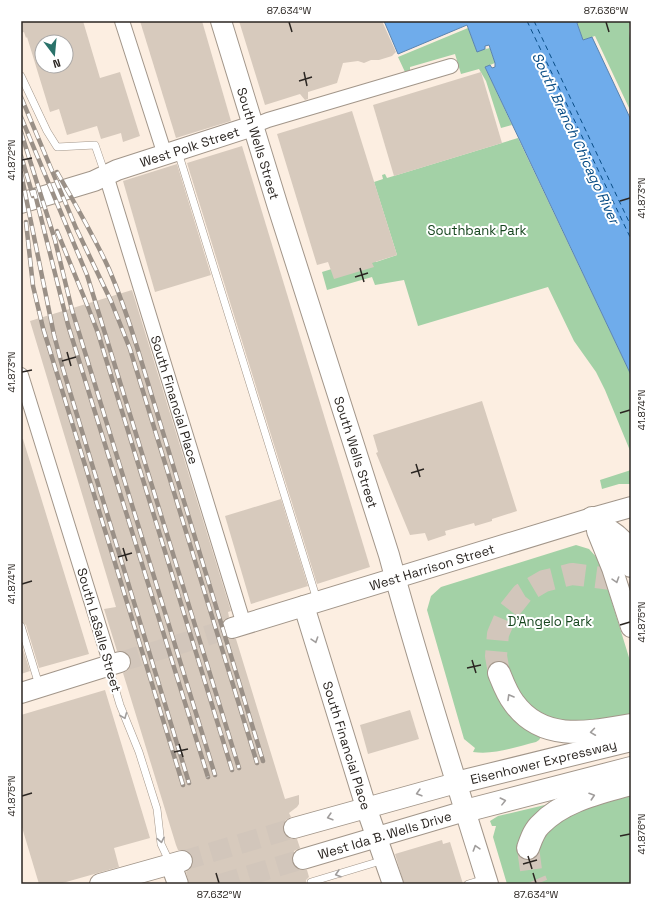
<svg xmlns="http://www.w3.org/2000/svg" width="652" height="905" viewBox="0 0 652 905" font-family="'Space Grotesk',sans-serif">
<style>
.green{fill:#a3d1a6}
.water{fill:#6faceb;stroke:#5b84af}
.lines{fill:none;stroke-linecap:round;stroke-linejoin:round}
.ferry{stroke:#094d86;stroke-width:1;stroke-dasharray:5 4;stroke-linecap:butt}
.building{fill:#d7cabd;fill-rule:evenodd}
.secondary-tunnel{stroke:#d2c6bb;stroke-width:20;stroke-dasharray:20 10;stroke-linecap:butt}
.highway-tunnel{stroke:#d2c6bb;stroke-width:22;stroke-dasharray:22 11;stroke-linecap:butt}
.lane-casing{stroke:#a2968a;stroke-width:8}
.street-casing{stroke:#a2968a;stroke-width:16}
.secondary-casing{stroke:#a2968a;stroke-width:22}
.highway-casing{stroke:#a2968a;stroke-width:24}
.lane{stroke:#fff;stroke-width:7}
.street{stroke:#fff;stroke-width:14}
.secondary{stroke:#fff;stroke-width:20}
.highway{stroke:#fff;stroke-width:22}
.rail-casing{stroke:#9a9087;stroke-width:4.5}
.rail{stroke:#fff;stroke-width:3;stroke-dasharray:9;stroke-linecap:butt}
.oneway{stroke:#a09d9c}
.ticks{fill:none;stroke:#2b2622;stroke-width:1.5}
.labels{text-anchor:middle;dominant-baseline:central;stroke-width:4;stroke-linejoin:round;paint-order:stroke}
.street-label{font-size:13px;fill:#2b2622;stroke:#fff}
.park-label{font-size:13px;fill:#15451d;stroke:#fff}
.water-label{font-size:14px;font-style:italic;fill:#094d86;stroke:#fff}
.neatline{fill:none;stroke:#2b2622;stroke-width:1.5}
.ticks-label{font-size:10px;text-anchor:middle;fill:#2b2622}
</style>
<rect width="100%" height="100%" fill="#fceee1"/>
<g class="green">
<path d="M580 21H630L629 31 631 46V112L595 36 583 40 577 22Z"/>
<path d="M468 28 477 51 490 48 495 63 485 67 512 125 501 128 486 81 479 69 461 74 455 54 410 67V70L405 72 398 57Z"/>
<path d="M518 138 631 375V453L605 390 596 372 574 341 548 287 418 326 404 280 375 285 372 277 327 290 322 272 374 256 376 262 397 255 374 182 383 179 382 175 385 174 387 178Z"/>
<path d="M631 470V484H619L602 489 600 480Z"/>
<path d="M576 545 589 549 599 560 631 664V716L573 723 553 719 537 712 489 676 492 686 499 699 539 734 541 737 539 740 536 742C515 747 495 755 473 752L475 748 464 739 427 610 431 596 441 587Z"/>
<path d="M631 796V884H507L493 837 496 826H492L490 821 498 816 549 804 541 838 562 818 588 807Z"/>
</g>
<path class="water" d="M384 21H580L577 23 583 40 592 37 631 120V375L485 67 490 65 492 68 495 67V63L489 45 485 46V49L477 52 467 25 398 54Z"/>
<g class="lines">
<g class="ferry">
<path d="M527 21 631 239"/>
<path d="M534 21 631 226"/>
</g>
</g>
<g class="building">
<path d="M21 21H83L100 78 120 72 140 136 123 142 121 133 101 139 97 126 67 135 59 109 50 112 27 37 26 38 24 32 21 33ZM42 42H66V66H42Z"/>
<path d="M140 21H202L231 121 176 138Z"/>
<path d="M239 21H382L396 52 392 56 379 60H371L364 63 358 61 343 63 337 83 308 92V99L305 100 300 94 265 105Z"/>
<path d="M481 72 502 143 394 176 373 105Z"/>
<path d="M352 111 397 255 372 263 374 267 334 279 328 262 317 265 277 134Z"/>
<path d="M242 146 370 567 317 584 187 163Z"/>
<path d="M177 164 211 275 155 292 123 181Z"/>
<path d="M132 290 231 611 228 612 229 617 224 620 221 625V632L224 637 229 639H236L285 799 299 795V804L297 807 289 813 291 817 286 820 283 825V831L286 836 292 839H297L300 848 294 851 292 856V862L295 868 301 870H307L309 877 306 880V884H189L186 872 190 869 193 864V858L190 853 185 850H178L176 845 123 673 129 669 131 664V659L127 653 122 651H117L104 609 116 607 30 321Z"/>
<path d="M482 401 517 511 492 519V521L475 526 474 523 445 531 446 535 428 541 425 533 410 535 376 453 378 452 373 435Z"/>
<path d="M21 439H23L89 654 39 668 26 625 21 621Z"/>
<path d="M281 499 308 586 251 604 225 516Z"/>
<path d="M21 643 30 671 21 674Z"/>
<path d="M105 690 150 838 114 848 119 867 59 884H39L21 824V715Z"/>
<path d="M410 710 419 739 368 754 360 725Z"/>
<path d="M442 840 443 844 450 842 463 884H404L395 854Z"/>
</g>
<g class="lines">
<g class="secondary-tunnel">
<path d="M120 662 232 628"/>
<path d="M182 861 294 828"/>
<path d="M220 884 303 859"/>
</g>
<g class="highway-tunnel">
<path d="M499 673 496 656 498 634 507 613 522 594 544 581 572 574 611 579 631 588"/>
<path d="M528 848 531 870 537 884"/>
</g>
<g class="lane-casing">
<g id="lane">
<path d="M21 76 47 131 57 147 95 145 105 174"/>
<path d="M178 152 317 600"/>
<path d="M21 626 39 685"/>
<path d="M111 667 112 678 120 705 139 752 157 809 161 844 170 863"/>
<path d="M311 882 384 860"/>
<path d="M468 884 485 879"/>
</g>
</g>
<g class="street-casing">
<g id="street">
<path d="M122 21 165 155"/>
<path d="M253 126 268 120 451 66"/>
<path id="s1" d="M106 175 241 615 245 624"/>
<path d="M21 375 111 665"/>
</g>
</g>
<g class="secondary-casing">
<g id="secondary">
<path id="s2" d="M221 21 278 207 389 555C419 666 454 775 488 884"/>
<path id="s3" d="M21 203 94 181 117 170 253 126"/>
<path d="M599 522 617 535 631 548"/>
<path d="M597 531 612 568 631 627"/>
<path id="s4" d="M304 606 366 807 393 884"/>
<path id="s5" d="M232 628 592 518 631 507"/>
<path d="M21 693 120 662"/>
<path d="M294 828 456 783"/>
<path id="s6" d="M303 859 465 811"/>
<path d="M171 864 178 884"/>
<path d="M100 884 182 861"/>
</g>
</g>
<g class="highway-casing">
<g id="highway">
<path d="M592 518C604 535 615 551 631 566"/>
<path d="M499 673C503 683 507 694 514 703 543 743 590 732 631 725"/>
<path id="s7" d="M456 783 631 740"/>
<path d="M465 811 631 768"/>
<path d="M528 848C531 840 534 830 541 824 564 800 600 793 631 784"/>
</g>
</g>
<use href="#lane" class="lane"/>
<use href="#street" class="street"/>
<use href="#secondary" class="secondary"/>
<use href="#highway" class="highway"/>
<g class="rail-casing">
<g id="rail">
<path d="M21 97 76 228 111 301 130 349 257 763"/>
<path d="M21 117 87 275 239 768"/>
<path d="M21 132 55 240 72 310 215 775"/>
<path d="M21 156 33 196"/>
<path d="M57 172C75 204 94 236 109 269 120 295 129 321 137 347L263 761"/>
<path d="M21 173 54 335 63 369 189 783"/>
<path d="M34 190 68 325 208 777"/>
<path d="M26 222 33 286 43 328 183 785"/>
<path d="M57 231 88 307 98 333 232 770"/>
</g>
</g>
<use href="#rail" class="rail"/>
</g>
<defs><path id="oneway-chevron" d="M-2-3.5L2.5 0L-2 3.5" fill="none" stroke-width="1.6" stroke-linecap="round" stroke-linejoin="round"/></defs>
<g class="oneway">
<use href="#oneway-chevron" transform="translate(616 580) rotate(72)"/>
<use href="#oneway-chevron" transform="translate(315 640) rotate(72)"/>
<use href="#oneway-chevron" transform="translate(510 697) rotate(-120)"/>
<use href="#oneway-chevron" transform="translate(124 716) rotate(68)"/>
<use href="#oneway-chevron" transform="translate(593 732) rotate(172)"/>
<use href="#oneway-chevron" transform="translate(419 793) rotate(164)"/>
<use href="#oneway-chevron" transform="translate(592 796) rotate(-18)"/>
<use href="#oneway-chevron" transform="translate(503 801) rotate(-14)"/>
<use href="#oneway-chevron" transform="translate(330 817) rotate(164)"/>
<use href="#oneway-chevron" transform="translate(161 840) rotate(79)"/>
<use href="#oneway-chevron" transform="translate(476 848) rotate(-107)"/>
<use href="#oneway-chevron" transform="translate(338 874) rotate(163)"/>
</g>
<path class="ticks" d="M289 22 292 32M606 22 609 32M304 72 307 86M299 81 312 77M22 160 32 158M620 201 630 198M360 268 364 282M355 277 368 273M67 352 71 366M62 361 76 357M22 372 32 370M620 413 630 410M416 464 420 477M411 473 424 469M123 548 127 561M118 557 132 553M22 584 32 581M620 625 630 622M472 660 476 673M467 668 481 665M179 744 183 757M174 752 188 749M22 796 32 793M620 836 630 834M528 856 532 869M523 864 537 860M216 873 219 883M533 873 536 883"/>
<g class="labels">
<g class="street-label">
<text stroke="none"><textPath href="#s2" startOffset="128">South Wells Street</textPath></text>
<text stroke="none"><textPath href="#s3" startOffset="178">West Polk Street</textPath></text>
<text stroke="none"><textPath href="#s1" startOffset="235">South Financial Place</textPath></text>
<text stroke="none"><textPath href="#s2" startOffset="452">South Wells Street</textPath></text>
<text stroke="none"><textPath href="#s5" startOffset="209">West Harrison Street</textPath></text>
<text transform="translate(99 630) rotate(74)">South LaSalle Street</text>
<text stroke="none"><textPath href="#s4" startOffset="146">South Financial Place</textPath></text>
<text stroke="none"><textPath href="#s7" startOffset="90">Eisenhower Expressway</textPath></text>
<text stroke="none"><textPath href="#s6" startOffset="85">West Ida B. Wells Drive</textPath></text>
</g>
<g class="park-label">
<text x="477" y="230">Southbank Park</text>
<text x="550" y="621">D'Angelo Park</text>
</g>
<g class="water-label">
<text transform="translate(576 138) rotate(65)">South Branch Chicago River</text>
</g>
</g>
<rect width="652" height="905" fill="none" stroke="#ffffff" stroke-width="44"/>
<g transform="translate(54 54) rotate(164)"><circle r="19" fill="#ffffff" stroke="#aaa8a7"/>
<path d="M0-3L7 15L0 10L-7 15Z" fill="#2a726a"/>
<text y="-6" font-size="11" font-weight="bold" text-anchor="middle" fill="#2b2622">N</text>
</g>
<rect x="22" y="22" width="608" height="861" class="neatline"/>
<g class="ticks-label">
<text x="289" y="14">87.634°W</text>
<text x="606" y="14">87.636°W</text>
<text transform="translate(11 160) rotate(-90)" y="4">41.872°N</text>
<text transform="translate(641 198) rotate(-90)" y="4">41.873°N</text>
<text transform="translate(11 372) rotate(-90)" y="4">41.873°N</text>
<text transform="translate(641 410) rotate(-90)" y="4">41.874°N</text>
<text transform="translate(11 584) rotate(-90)" y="4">41.874°N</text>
<text transform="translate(641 622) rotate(-90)" y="4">41.875°N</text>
<text transform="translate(11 796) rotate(-90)" y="4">41.875°N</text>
<text transform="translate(641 834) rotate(-90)" y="4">41.876°N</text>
<text x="219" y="898">87.632°W</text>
<text x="536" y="898">87.634°W</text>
</g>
</svg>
